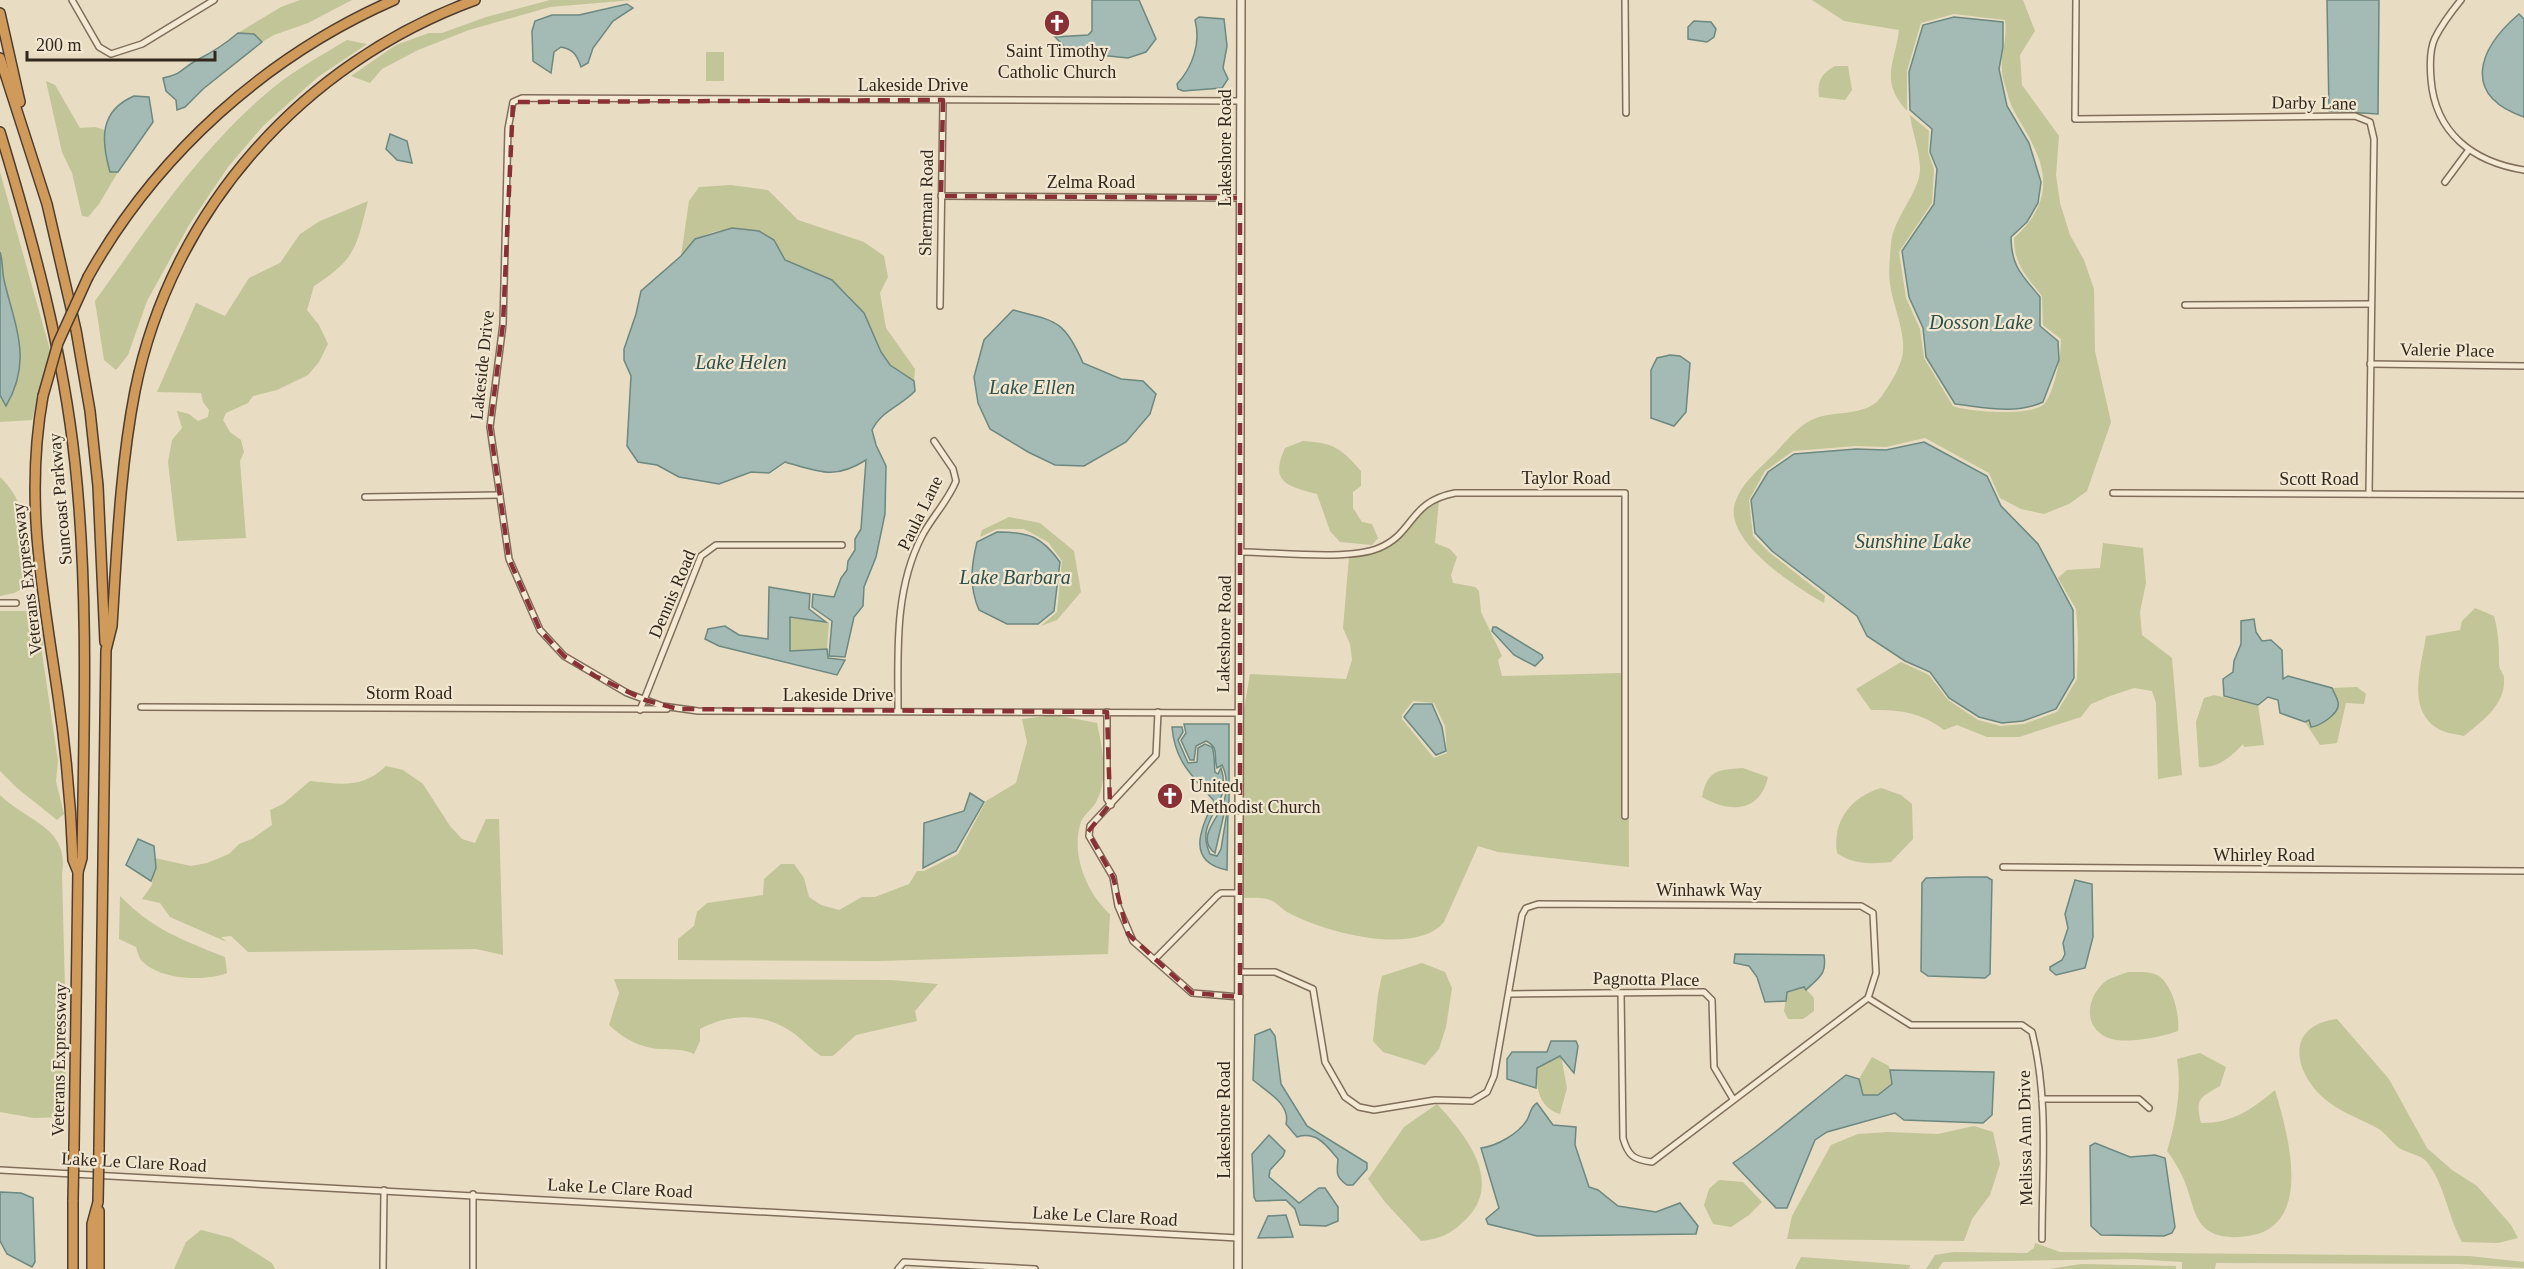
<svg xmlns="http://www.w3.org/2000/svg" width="2524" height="1269" viewBox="0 0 2524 1269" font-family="'Times New Roman',serif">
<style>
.green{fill:#c1c597;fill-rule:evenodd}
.water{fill:#a3bbb4;stroke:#6c8880;stroke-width:1.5}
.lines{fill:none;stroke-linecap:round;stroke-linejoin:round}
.minor-casing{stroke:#806e5b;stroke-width:8}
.tertiary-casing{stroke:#806e5b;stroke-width:10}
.motorway-casing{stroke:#4e3d2f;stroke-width:12}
.minor{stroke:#f4ead4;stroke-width:5}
.tertiary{stroke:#f4ead4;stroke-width:7}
.motorway{stroke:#d09a5a;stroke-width:9}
.motorway-bridge-casing{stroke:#4e3d2f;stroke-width:12;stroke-linecap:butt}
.motorway-bridge{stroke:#d09a5a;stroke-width:9}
.marked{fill:none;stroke:#893134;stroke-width:4.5;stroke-dasharray:12 8;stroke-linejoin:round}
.labels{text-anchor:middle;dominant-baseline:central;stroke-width:4.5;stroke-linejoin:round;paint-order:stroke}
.poi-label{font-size:18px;fill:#31271d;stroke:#f1e7d0}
.street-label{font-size:18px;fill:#31271d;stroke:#f1e7d0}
.water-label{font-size:20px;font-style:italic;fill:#2e504d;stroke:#f1e7d0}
</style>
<rect width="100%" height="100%" fill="#e8dcc2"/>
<g class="green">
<path d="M300 0H352L308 23 274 35 262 42 254 34 238 33 281 7Z"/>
<path d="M550 0H633L550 7 469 30 418 50 382 69 370 83 351 76 396 45 429 33H442L486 17Z"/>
<path d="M1812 0H2023L2035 31 2020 55 2022 85 2059 136 2056 175 2060 203 2070 235 2084 260 2094 289 2095 351 2111 422 2087 491 2069 504 2044 514 2021 509 2000 498 1989 473 1925 438 1886 447 1856 446 1793 451 1765 471 1749 500 1753 536 1770 553 1825 596 1824 603C1797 588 1723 541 1735 503 1741 484 1757 471 1771 457 1786 443 1797 424 1819 417 1839 411 1868 416 1882 396 1890 384 1902 366 1903 351 1905 330 1893 306 1890 284 1888 272 1890 257 1891 244 1893 217 1921 191 1920 168 1920 151 1912 132 1910 115L1929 131 1928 152 1934 169 1932 203 1899 252 1906 298 1920 329 1924 358 1953 406C1968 412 2034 417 2045 403 2055 390 2061 356 2061 339L2043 325 2042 296C2027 277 2014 265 2014 238 2046 209 2052 180 2031 141 2023 124 2011 111 2007 92 2005 85 2002 77 2002 70 2000 54 2008 39 2005 20L1954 14 1921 23 1907 71V111C1879 80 1895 64 1899 30L1844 21Z"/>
<path d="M347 40 367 44 318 77 263 126 228 167 189 225 147 301 128 355 116 370 104 360 95 301C149 226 201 147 274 87 296 69 322 55 347 40Z"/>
<rect x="706" y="52" width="18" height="29"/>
<path d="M1835 66H1848L1852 90 1845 100 1819 97C1817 81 1821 74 1835 66Z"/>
<path d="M46 81 55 85 80 128 95 127 105 130 106 158 110 172H118L99 204 88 217 82 216 72 173 62 152Z"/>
<path d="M0 172 50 350 32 420 0 422Z"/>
<path d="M731 185 768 190 798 220 864 242 884 256 888 277 880 293 886 328 915 369 914 381 890 365 881 352 864 313 847 294 832 280 785 260 774 240C735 229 710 220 681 256L689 201 699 187Z"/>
<path d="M368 201C356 248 356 259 314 286L307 310 319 325 328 344 319 362 308 375 277 390 253 396 248 403 226 413 223 420 230 432 241 440 244 452 240 461 246 538 177 541 168 462 172 440 182 428 177 411 189 414 198 421 208 417 209 410 203 402 201 393 157 392 196 303 225 316 249 278 280 263 300 234 320 221Z"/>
<path d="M1303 441C1334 443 1341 448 1361 471V486L1353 492V508L1362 522 1372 524 1378 538 1372 545 1340 542 1330 531 1317 494C1288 486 1269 483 1285 448Z"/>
<path d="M0 477C32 507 27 548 26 587L14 593 0 596Z"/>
<path d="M1439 500 1435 543 1450 549 1457 557 1451 575 1453 583 1475 587 1479 591 1481 612 1502 656 1498 660 1502 676 1621 673V686H1627L1628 673 1629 867 1498 852 1478 846 1444 922C1415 957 1324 932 1289 913 1282 910 1277 902 1270 900 1262 897 1251 898 1242 898L1243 715 1250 674 1346 679 1352 660 1350 644 1343 628 1349 557C1405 552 1399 524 1439 500ZM1413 701 1434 703 1445 726 1447 753 1434 758 1402 719V715Z"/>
<path d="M1009 517 1040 523 1074 551 1081 592 1057 620 1041 626 1057 612 1062 561 1048 542 1024 529H997L980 537 982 530Z"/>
<path d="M2103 543 2143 548 2146 583 2140 612 2142 635 2172 658 2182 775 2158 779 2156 703 2152 691 2134 688 2110 696 2091 704 2081 717 2019 737H1987L1957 725 1944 730C1921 712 1900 710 1871 710L1856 689 1901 662 1929 675 1948 700 1978 720 2001 726 2024 724 2057 712 2077 679 2078 637 2076 609 2058 578 2067 570 2100 568Z"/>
<path d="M2475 608 2494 616C2499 634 2499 649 2499 665 2499 669 2504 674 2504 678 2506 705 2481 722 2464 736 2456 734 2443 733 2437 728 2406 708 2422 665 2426 636L2460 630 2462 621Z"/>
<path d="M0 611H34L44 639 42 653 58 761 56 781 64 814 57 820 17 788 0 771Z"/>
<path d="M790 617 829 623 827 649 790 651Z"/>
<path d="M2357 687 2366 694 2364 704 2346 703 2337 743 2320 745 2305 722 2310 720 2320 725C2329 714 2336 703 2332 688Z"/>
<path d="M2214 695 2258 705 2264 745 2244 747 2243 744C2231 757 2217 769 2199 767L2196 722 2204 698Z"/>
<path d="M1055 715 1097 723C1102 748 1109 776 1097 800 1094 808 1084 814 1081 822 1070 853 1087 894 1110 914L1108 954 879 961 678 960V939L694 926 697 912 707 903 763 895 764 879 781 864H794L804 878 809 897 821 905 839 910 862 897H875L909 884 917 871H924L958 854 986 801 1016 783 1027 742 1022 719Z"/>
<path d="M386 766 403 770 423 784 450 826 462 839 475 843 486 819H499L503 955 476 949 248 952 231 936 221 937 227 942 170 917 160 903 142 899 152 885 155 858 191 866 207 863 229 854 239 844 252 839 272 825 270 810 283 804 310 781C342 784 362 789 386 766Z"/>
<path d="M1743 768 1768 777C1760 813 1729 813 1702 797 1708 769 1718 770 1743 768Z"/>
<path d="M1881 788 1901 795 1912 804 1913 839 1891 862C1871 864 1854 865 1837 853 1832 821 1851 797 1881 788Z"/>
<path d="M0 795C27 822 70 827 62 874L66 1028 65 1117 34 1118 0 1112Z"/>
<path d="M120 896C153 930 183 940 225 957L227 973C204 982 159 980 141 960 139 957 137 951 136 947L119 939Z"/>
<path d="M1422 963 1445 972 1452 988 1446 1027 1439 1049 1425 1065 1383 1052 1373 1041 1378 994 1382 976Z"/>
<path d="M2128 972C2137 972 2149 971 2157 975 2172 983 2180 1014 2178 1031 2162 1037 2120 1046 2104 1036 2082 1023 2088 995 2106 981 2112 977 2121 975 2128 972Z"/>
<path d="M614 979 891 980 938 984 915 1011 917 1021 856 1035 833 1056H821C812 1050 805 1042 796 1035 768 1013 731 1012 700 1029V1041L694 1054C679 1047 666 1051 651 1048 634 1044 622 1037 609 1025L619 993Z"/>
<path d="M1804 987 1814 998V1011L1803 1019H1788L1784 1011 1787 992Z"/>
<path d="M2337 1019 2389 1079 2427 1148 2452 1170 2477 1186 2511 1225 2518 1238 2498 1243 2462 1242C2448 1217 2445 1185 2427 1162 2421 1155 2407 1153 2399 1148 2392 1142 2386 1134 2379 1129 2363 1120 2345 1114 2330 1103 2295 1078 2281 1026 2337 1019Z"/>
<path d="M2200 1053 2226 1067 2220 1086C2199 1098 2195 1099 2201 1123 2233 1123 2251 1110 2275 1090 2287 1131 2314 1222 2253 1235 2240 1238 2221 1239 2209 1231 2195 1222 2193 1205 2188 1191 2184 1177 2176 1163 2167 1151 2176 1122 2182 1089 2177 1059Z"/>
<path d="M1561 1056 1567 1088 1560 1114C1538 1108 1536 1086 1537 1068Z"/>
<path d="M1872 1057 1889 1066 1893 1084 1878 1095H1863L1859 1079Z"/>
<path d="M1437 1104C1464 1133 1502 1179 1469 1216 1454 1232 1442 1239 1421 1241L1385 1202 1368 1179 1404 1127Z"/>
<path d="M1974 1126 1993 1132 2000 1164 1990 1195 1972 1219 1964 1241 1787 1239 1792 1216 1831 1145 1858 1134 1888 1132 1938 1134Z"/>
<path d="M1719 1180 1743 1182 1762 1202 1749 1215 1731 1227 1713 1224 1704 1205 1709 1189Z"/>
<path d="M201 1230 232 1238 272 1263 275 1269H174L186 1242Z"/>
<path d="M2035 1243 2060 1252 2469 1256 2524 1262V1268L2460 1264 2216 1263 2215 1269H2182V1262L2134 1259 1943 1262 1938 1269H1926L1935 1255 1954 1252 2027 1253 2034 1248Z"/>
<path d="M1801 1257 1910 1265 1909 1269H1795Z"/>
<path d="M2081 1264 2176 1266V1269H2049Z"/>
</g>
<g class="water">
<path d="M1092 0H1139L1156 39 1146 52 1128 58 1089 54 1065 47 1055 37 1088 35 1092 31Z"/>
<path d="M2327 0H2379L2378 114 2329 111Z"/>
<path d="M627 4 633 8 613 21 593 48 588 63 581 67C577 55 573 49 561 47L554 52 551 73 533 61 532 31 535 21 552 15H579Z"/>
<path d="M2519 14 2524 19V117C2461 95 2478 49 2519 14Z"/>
<path d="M1199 17 1224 19 1227 46 1223 68 1228 79 1222 88 1183 91 1178 89 1177 84C1193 67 1201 42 1195 20Z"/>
<path d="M1954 17 2003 22V47L1999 69 2004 92 2007 106 2029 143 2041 182 2038 203 2027 222 2011 237C2011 267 2023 276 2040 297V326L2058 341 2059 360 2043 402C2016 415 1983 407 1955 404L1926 357 1923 328 1909 297 1902 251 1934 204 1937 169 1930 152 1932 129 1910 110 1909 72 1923 25Z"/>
<path d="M1694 21 1711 22 1716 29 1714 37 1707 42 1688 39V27Z"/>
<path d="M238 33 254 34 262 42 203 89 185 107 177 110 176 100 166 91 163 78C183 74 182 68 197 60 213 52 224 45 238 33Z"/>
<path d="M134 96 149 97 153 122 118 172H110C101 140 99 111 134 96Z"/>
<path d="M390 134 407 141 412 163 397 160 386 149Z"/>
<path d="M732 228 759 231 774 240 785 260 832 280 864 313 881 352 890 365 914 381 915 391C901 406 882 410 872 430L876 445 886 466 885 514 876 557 864 587 863 606 854 617 845 657 829 656 832 621 812 607 813 594 834 597 841 578 847 570 848 561 855 550V539L861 529 866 460C834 480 820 472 785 462L769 473 751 472 719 484 679 477 657 465 638 462 627 446 631 376 624 360V349L636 314 641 291 681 256 695 239Z"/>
<path d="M0 252C3 261 2 271 4 280 15 327 33 360 6 406L0 395Z"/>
<path d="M1013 310C1055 321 1064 319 1083 363L1121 379 1143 381 1156 394 1150 414 1126 442 1084 466 1055 465 1028 452 990 429 978 403 974 377 984 340Z"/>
<path d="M1670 355 1680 356 1690 363 1686 412 1674 426 1651 418V370L1657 358Z"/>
<path d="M1924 442 1987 476 2001 506 2038 544 2073 610 2074 678 2056 709 2023 721 2002 723 1979 717 1949 698 1930 672 1905 661 1867 636 1857 616 1772 551 1755 533 1751 500 1768 472 1794 454 1856 449 1886 450Z"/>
<path d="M997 532C1029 532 1041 536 1060 562L1054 611 1038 624H1007L979 610C969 586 971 567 977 542Z"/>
<path d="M769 587 810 594 809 609 826 622 790 617V651L827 649 828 658 845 660 837 675 719 646 705 639 708 629 725 626 739 635 768 639Z"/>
<path d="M2254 619 2256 632 2262 641 2271 640 2282 650 2283 679 2288 676 2332 688C2334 693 2337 697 2338 702 2341 713 2320 726 2311 727L2309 720 2305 722 2280 713 2278 700 2268 697 2258 705 2224 696 2223 679 2233 672 2234 661 2241 644V621Z"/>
<path d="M1496 627 1542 655 1543 658 1535 666 1514 655 1492 631 1493 627Z"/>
<path d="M1414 704H1432L1442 727 1446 751 1436 755 1404 717Z"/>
<path d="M1184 724H1229V803L1226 805 1215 853C1198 841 1213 823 1220 811 1227 799 1229 778 1222 765L1217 768C1213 756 1220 748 1206 741L1196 746 1194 760H1190L1181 740 1186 733Z"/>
<path d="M1172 727H1182L1183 732 1178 740 1188 763 1197 762 1198 748 1205 744 1212 747C1215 754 1214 764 1215 772L1218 774 1221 768C1234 807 1193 818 1210 854L1217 856 1221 849 1228 806 1227 870C1185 862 1201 827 1214 801 1193 776 1175 763 1172 727Z"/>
<path d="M970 793 984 802 956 851 923 868 924 823 964 811Z"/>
<path d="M138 839 154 846 156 868 151 881 126 865Z"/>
<path d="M1964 877H1987L1992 880 1990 974 1985 978 1928 976 1921 971 1922 883 1926 878Z"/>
<path d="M2075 880 2092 884 2093 937 2085 968 2056 975 2050 970V967L2062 960 2065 954 2063 943 2068 928 2065 914Z"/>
<path d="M1735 954 1824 955C1827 975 1819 977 1806 990L1804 987 1787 992 1786 1001 1765 1002 1757 977 1749 966 1734 963Z"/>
<path d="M1270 1029 1275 1036 1281 1084 1307 1126 1367 1163V1169L1353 1185H1347C1335 1176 1337 1173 1338 1159 1326 1145 1317 1131 1297 1137L1286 1124C1291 1104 1267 1092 1253 1080L1255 1035Z"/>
<path d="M1551 1041H1576L1578 1046 1574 1073 1560 1056 1537 1068 1536 1088 1507 1079V1059L1512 1052H1547Z"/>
<path d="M1890 1070 1994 1072 1992 1115 1983 1123 1904 1120 1895 1113 1827 1132 1815 1140 1787 1208H1776L1733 1163C1772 1137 1809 1104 1846 1075L1859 1079 1863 1095H1878L1892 1084Z"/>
<path d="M1537 1103 1553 1125 1576 1127 1575 1145 1589 1187 1598 1190 1618 1206 1656 1212 1680 1203 1698 1226 1696 1234 1537 1236 1488 1224 1486 1219 1499 1208 1481 1148C1497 1146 1518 1134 1527 1120 1531 1113 1530 1107 1537 1103Z"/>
<path d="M1269 1135 1285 1151 1283 1156 1270 1170 1269 1177 1299 1203 1319 1188H1325L1338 1207V1221L1326 1226 1300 1225 1295 1209 1286 1200 1256 1201 1254 1197 1252 1154Z"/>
<path d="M2095 1143 2130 1157 2155 1155 2165 1158 2175 1227 2172 1233 2164 1236 2101 1235 2091 1226 2090 1146Z"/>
<path d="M0 1192 21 1193 33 1198 35 1262 32 1267 7 1254 0 1241Z"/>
<path d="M1286 1215 1293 1237 1258 1238 1268 1216Z"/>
</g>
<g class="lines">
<g class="minor-casing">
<g id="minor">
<path d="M72 0 99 47 111 54 142 44 214 0"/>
<path d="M1625 0 1626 113"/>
<path d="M2076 0 2075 119 2355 116 2370 122 2374 139 2369 494"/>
<path d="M2461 0C2452 11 2442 24 2435 38 2430 48 2430 67 2431 79 2435 133 2473 162 2524 170"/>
<path d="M2445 182 2468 151"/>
<path d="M941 196 1240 198"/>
<path d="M2185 305 2371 304"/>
<path d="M940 306 943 100"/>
<path d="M2370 364 2524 366"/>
<path d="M2113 493 2524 495"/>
<path d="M365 497 500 495"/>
<path d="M1241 552C1276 552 1348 561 1379 548 1415 533 1408 502 1455 493H1625V816"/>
<path d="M0 603H16"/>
<path d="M141 707 667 709"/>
<path d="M640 710 701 556 716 545H842"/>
<path d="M898 710C898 652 894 590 922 536 932 517 948 501 956 481L953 469 934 441"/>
<path d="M1107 712V799L1111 805"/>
<path d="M1158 712 1156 755 1090 826 1089 836 1113 877 1118 906 1133 941 1192 993 1240 997"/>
<path d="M1238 713 698 711 662 706 627 693 564 656 540 630 509 559 490 427 503 324 508 129 513 102 522 98 1241 101"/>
<path d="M2003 867 2524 871"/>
<path d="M1154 960 1217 896 1221 893H1239"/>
<path d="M1240 972H1275L1313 989 1325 1062 1345 1097 1359 1107 1374 1110 1435 1100 1472 1101 1487 1092 1494 1076 1522 915 1526 908 1538 904 1861 906 1873 913 1876 973 1868 998 1652 1162C1634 1160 1628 1156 1623 1138L1621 993"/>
<path d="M1509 994 1704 992 1712 1000 1714 1067 1733 1099"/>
<path d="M1868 998 1911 1025H2022L2032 1032C2049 1099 2042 1170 2042 1239"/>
<path d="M2042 1099H2139L2149 1108"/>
<path d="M0 1170 1238 1238"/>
<path d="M383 1269 384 1190"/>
<path d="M473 1269V1194"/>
<path d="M898 1269 904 1262 1035 1269"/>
</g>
</g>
<g class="tertiary-casing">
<path id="tertiary" d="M1238 1269 1241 0"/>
</g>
<g class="motorway-casing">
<g id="motorway">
<path d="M0 13 20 102"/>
<path d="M0 58 47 204 76 330 90 411 98 486 105 642"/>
<path d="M0 132C33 241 63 350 75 463 89 595 84 727 82 858L78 872"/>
<path d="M88 277C156 155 266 56 394 0"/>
<path d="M43 396C24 502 43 592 58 696 66 751 71 805 73 860L78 872 74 1148"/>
<path d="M99 1149 106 650 112 626C117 548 120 468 135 391 171 210 303 63 475 0"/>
<path d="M99 1211V1269"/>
<path d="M73 1269V1200"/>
<path d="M92 1269V1224L98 1202"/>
</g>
</g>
<use href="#minor" class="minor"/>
<use href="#tertiary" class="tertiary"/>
<use href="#motorway" class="motorway"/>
<g class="motorway-bridge-casing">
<g id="motorway-bridge">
<path d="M43 396 58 343 88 277"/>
<path d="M73 1200 74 1148"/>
<path d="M98 1202 99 1149"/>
</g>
</g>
<use href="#motorway-bridge" class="motorway-bridge"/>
</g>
<path class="marked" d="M943 100 941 196 1240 198V997L1192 993 1128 934 1113 877 1088 832 1110 804 1107 712 678 709 645 700 595 676 564 656 540 630 509 559 490 427 503 324 513 102Z"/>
<defs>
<g id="church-disc" transform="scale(1.35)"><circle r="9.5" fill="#893134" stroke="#f1e7d0"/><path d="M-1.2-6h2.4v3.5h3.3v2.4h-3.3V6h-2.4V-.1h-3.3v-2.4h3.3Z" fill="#fff"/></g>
</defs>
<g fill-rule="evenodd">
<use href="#church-disc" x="1057" y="23"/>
<use href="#church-disc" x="1170" y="796"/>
</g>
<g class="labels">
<g class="poi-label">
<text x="1057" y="51">Saint Timothy<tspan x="1057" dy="21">Catholic Church</tspan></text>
<text x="1190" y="786" text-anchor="start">United<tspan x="1190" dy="21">Methodist Church</tspan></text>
</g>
<g class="street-label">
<text x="913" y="85">Lakeside Drive</text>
<text transform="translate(2314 103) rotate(1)">Darby Lane</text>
<text transform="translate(1225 148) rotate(-90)">Lakeshore Road</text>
<text x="1091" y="182">Zelma Road</text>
<text transform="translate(926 203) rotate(-89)">Sherman Road</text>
<text transform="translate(2447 350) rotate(1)">Valerie Place</text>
<text transform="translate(482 365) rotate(-84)">Lakeside Drive</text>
<text x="1566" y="478">Taylor Road</text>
<text x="2319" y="479">Scott Road</text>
<text transform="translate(60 499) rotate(-95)">Suncoast Parkway</text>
<text transform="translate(920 513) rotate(-64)">Paula Lane</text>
<text transform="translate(27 579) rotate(-97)">Veterans Expressway</text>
<text transform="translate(672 594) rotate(-67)">Dennis Road</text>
<text transform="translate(1224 634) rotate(-89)">Lakeshore Road</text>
<text x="409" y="693">Storm Road</text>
<text x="838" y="695">Lakeside Drive</text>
<text x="2264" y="855">Whirley Road</text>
<text x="1709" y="890">Winhawk Way</text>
<text transform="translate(1646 979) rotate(1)">Pagnotta Place</text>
<text transform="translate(59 1060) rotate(-89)">Veterans Expressway</text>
<text transform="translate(1224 1120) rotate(-90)">Lakeshore Road</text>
<text transform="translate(2025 1138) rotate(-91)">Melissa Ann Drive</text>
<text transform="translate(134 1162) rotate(3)">Lake Le Clare Road</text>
<text transform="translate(620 1188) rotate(3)">Lake Le Clare Road</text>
<text transform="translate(1105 1216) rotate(3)">Lake Le Clare Road</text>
</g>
<g class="water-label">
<text x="1981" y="322">Dosson Lake</text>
<text x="741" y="362">Lake Helen</text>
<text x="1032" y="387">Lake Ellen</text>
<text x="1913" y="541">Sunshine Lake</text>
<text x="1015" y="577">Lake Barbara</text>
</g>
</g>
<path d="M27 51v9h188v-9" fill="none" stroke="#31271d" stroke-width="3"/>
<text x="36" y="51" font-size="18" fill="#31271d" stroke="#f1e7d0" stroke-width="4.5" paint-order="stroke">200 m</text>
</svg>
